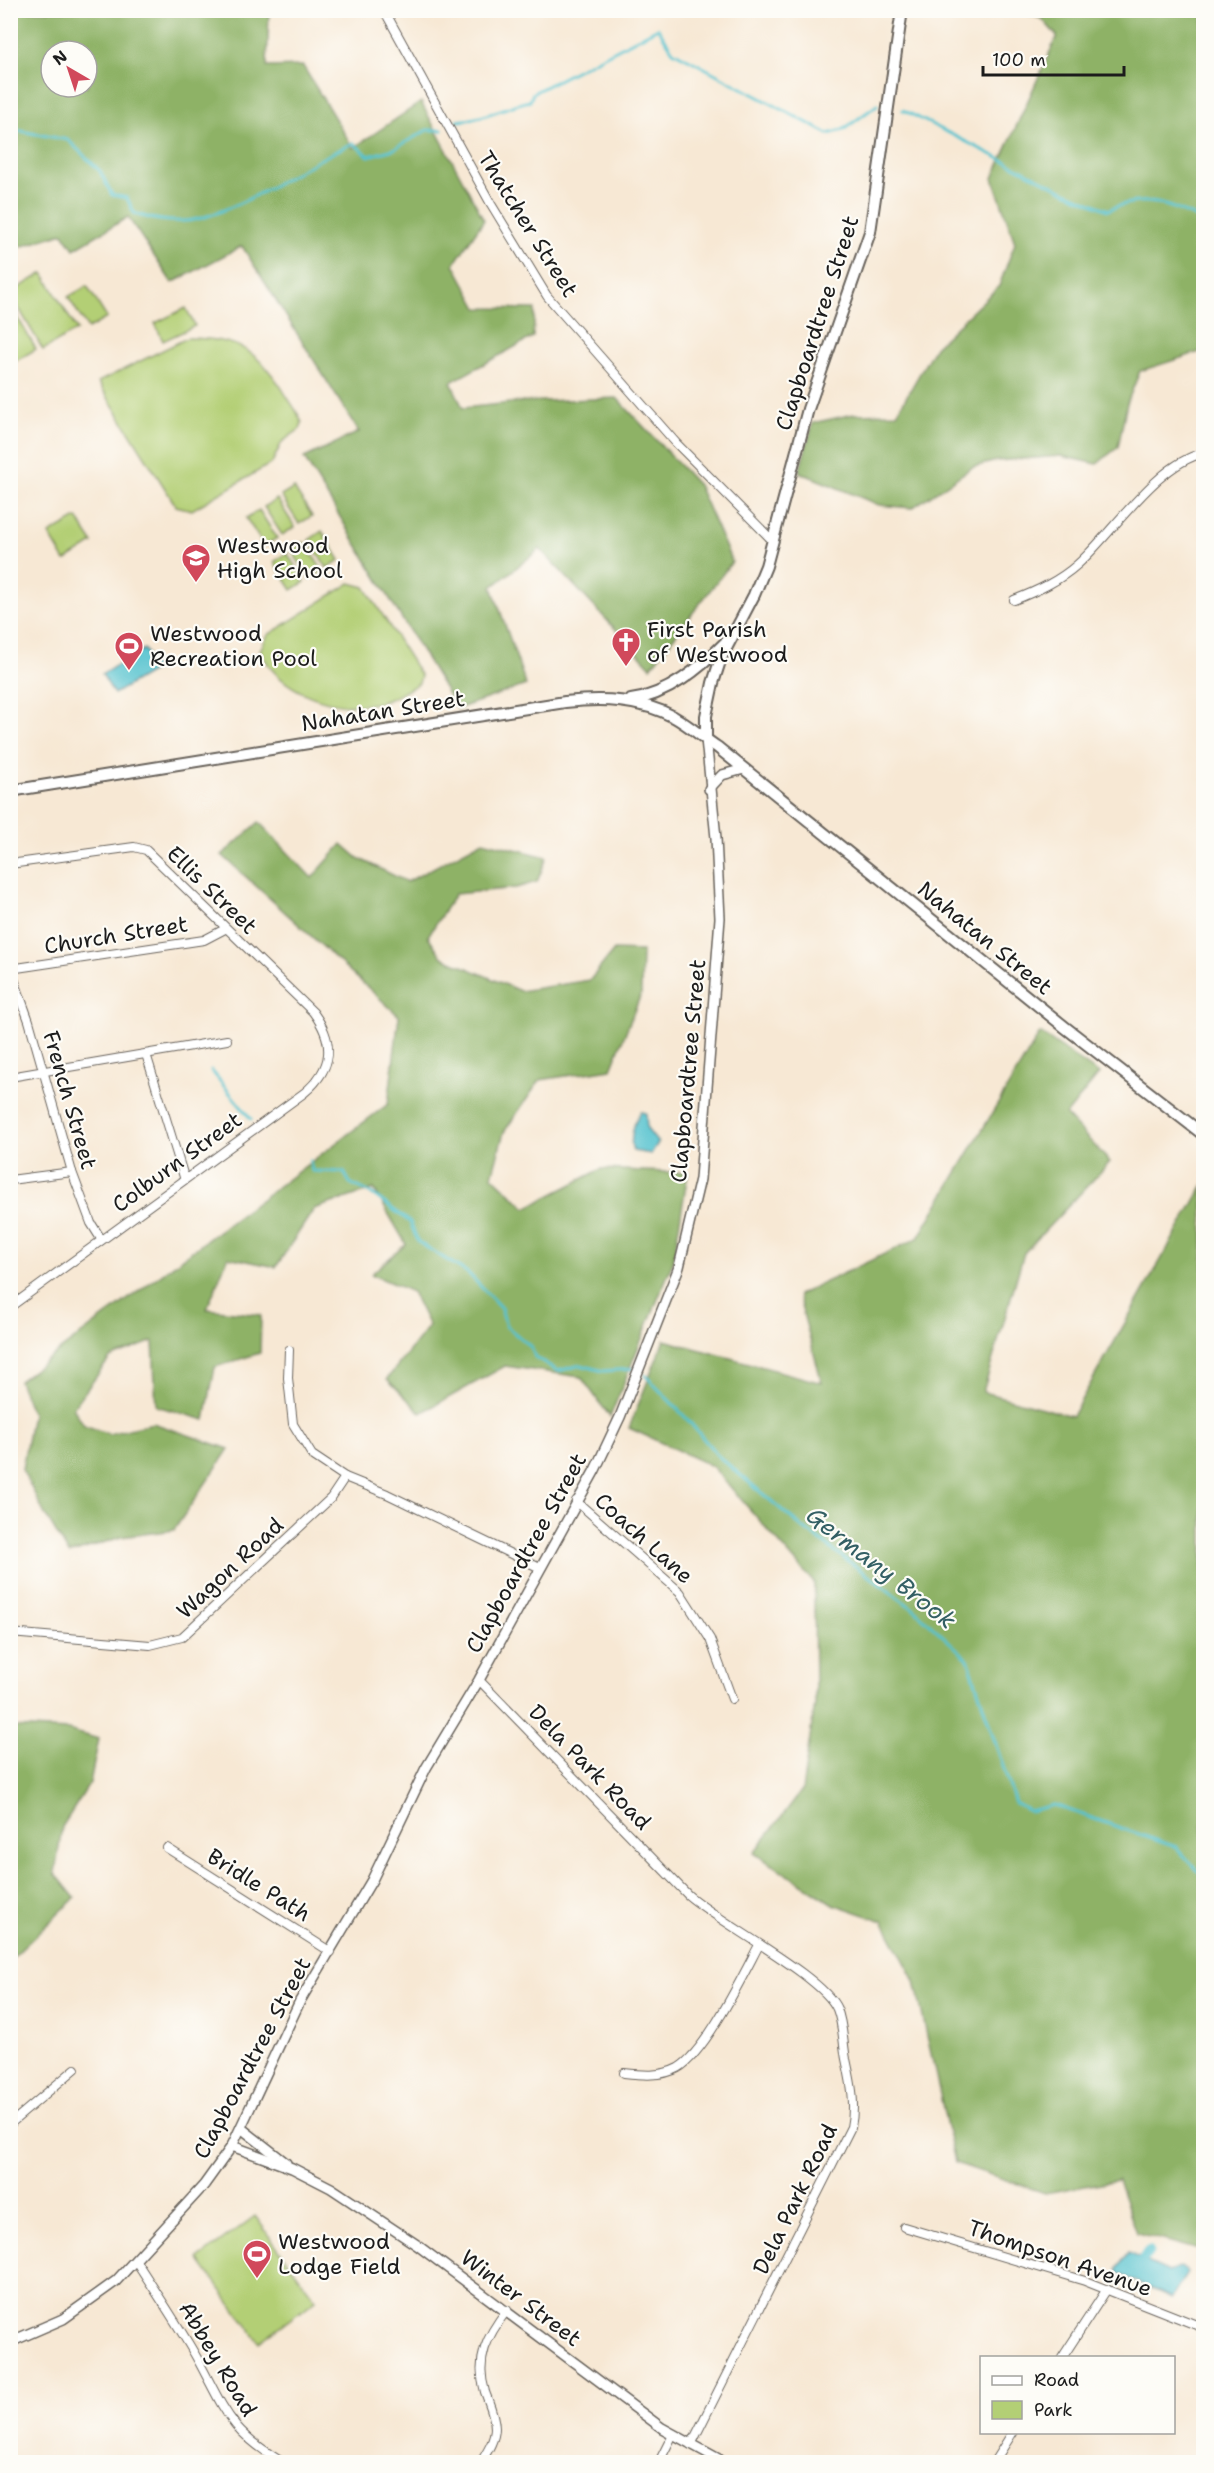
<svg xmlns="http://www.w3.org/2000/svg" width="1214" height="2473" viewBox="0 0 1214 2473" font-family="'Shantell Sans',sans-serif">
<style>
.green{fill:#b3cf75;stroke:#687648;stroke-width:1.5}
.forest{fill:#8eb266;stroke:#556741;stroke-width:1.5;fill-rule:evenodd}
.water{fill:#56c3cf;stroke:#397076;stroke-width:1.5}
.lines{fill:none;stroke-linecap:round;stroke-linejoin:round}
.stream{stroke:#56c3cf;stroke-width:3}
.canal{stroke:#56c3cf;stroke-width:10}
.minor-casing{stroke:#69635c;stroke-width:10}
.tertiary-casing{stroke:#69635c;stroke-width:12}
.secondary-casing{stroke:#69635c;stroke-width:14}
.minor{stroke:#fff;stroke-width:8}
.tertiary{stroke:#fff;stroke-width:9}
.secondary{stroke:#fff;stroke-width:10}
.labels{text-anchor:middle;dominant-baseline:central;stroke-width:4.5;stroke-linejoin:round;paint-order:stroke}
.street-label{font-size:22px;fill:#1c1c1c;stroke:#fdfcf7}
.poi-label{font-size:22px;fill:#1c1c1c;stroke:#fdfcf7;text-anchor:start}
.water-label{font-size:24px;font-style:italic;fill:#335f64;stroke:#fdfcf7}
</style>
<rect width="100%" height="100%" fill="#fdfcf7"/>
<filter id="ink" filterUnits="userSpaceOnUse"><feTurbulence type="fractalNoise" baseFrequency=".0167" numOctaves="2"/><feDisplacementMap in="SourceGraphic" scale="12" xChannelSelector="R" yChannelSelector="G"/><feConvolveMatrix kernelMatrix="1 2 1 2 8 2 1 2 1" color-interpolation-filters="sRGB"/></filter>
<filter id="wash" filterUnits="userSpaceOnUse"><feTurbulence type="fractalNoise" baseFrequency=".008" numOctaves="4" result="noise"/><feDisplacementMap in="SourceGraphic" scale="24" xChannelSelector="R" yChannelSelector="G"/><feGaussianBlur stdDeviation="1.35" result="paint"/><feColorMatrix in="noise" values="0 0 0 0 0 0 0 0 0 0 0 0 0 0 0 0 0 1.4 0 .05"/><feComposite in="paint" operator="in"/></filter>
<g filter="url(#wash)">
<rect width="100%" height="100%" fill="#f7e8d4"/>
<g class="green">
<path d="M43 273 77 330 43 350 10 293Z"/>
<path d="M87 286 107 318 88 329 68 297Z"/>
<path d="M11 306 36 349 11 364H10Z"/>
<path d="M186 308 195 326 163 341 155 323Z"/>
<path d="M187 338C237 338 256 349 283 390 289 401 298 411 302 423L300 429 282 442 272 463 192 510 176 506 98 382Z"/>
<path d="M294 488 312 516 299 524 281 496Z"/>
<path d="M277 499 295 527 282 535 264 507Z"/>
<path d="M259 510 277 538 264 546 246 518Z"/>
<path d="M77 518 93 543 65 561 49 534Z"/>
<path d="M322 531 340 560 327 568 309 540Z"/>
<path d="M304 542 323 571 309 579 292 551Z"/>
<path d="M287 553 305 582 292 590 274 562Z"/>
<path d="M350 583 365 587 421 676 419 683C406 691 392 700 377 703 334 712 278 692 260 650L268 635Z"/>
<path d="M255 2216 316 2300 259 2342 198 2259Z"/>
</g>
<g class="forest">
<path d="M10 11H269L267 67 303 66 353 148 421 102 484 220 454 264 478 308 535 309 533 337 451 382 463 408 520 402 617 398 698 485 732 562 651 667 540 549 492 587 526 685 457 709 304 458 359 432 242 246 172 283 128 217 74 249 63 233 11 250ZM51 51H87V87H51Z"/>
<path d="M1019 11H1203V351L1140 371 1127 403 1118 447 1097 464 1061 456 997 461 973 467 912 508 879 505 799 472 813 423 854 414 897 413 935 347 999 286 1015 243 993 178 1057 36 1042 19Z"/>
<path d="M259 822 312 878 342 844 358 858 407 882 483 841 547 857 537 882 516 888 455 894 428 936 442 957 520 991 590 980 614 950 642 951 641 994 611 1069 540 1080 504 1132 492 1176 526 1208 601 1169 688 1173 673 1262 610 1417 581 1377 505 1366 421 1413 387 1379 429 1326 412 1292 371 1274 406 1244 374 1189 314 1209 276 1267 228 1257 207 1309 261 1315 260 1353 215 1367 205 1420 156 1406 153 1341 110 1358 73 1408 84 1425 109 1434 153 1423 229 1449 174 1530 121 1537 69 1554 44 1513 22 1469 32 1414 19 1381 388 1104 399 1016 222 855Z"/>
<path d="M1040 1033 1099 1074 1066 1115 1110 1162 1024 1253 983 1392 1072 1416 1203 1186V2251L1137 2233 1118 2180 1045 2193 955 2163 915 1981 883 1921 833 1904 754 1853 802 1790 815 1704 814 1583 712 1466 629 1428 664 1340 822 1383 798 1295 918 1238Z"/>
<path d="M11 1727 68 1730 99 1739 90 1783 62 1827 55 1873 75 1898 11 1959Z"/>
</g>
<g class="water">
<path d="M144 649 156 669 114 694 102 674Z"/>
<path d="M641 1112 646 1113 647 1129 658 1143 651 1154 633 1151C629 1140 634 1120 641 1112Z"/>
<path d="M1128 2253 1169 2272 1181 2267 1187 2272 1172 2298 1118 2273 1117 2269Z"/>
</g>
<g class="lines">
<g class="stream">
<path d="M903 110 1066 192 1108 210C1147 193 1167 205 1204 221"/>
<path d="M457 121C483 120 505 106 530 101L533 93 658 28 673 51 828 134 843 130 877 105"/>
<path d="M10 129 68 140 100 171 112 195 127 198 134 213C151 220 179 224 198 219 253 204 301 166 353 143L369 156 394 149 427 130H442"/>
<path d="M211 1070 251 1119"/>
<path d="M310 1161 312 1171 344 1172 350 1183 371 1193 410 1222 418 1242 468 1273 501 1308 506 1326 531 1347 535 1357 558 1371 581 1365 603 1371 633 1369"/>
<path d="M645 1375 687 1419 718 1456 802 1527 915 1610 968 1659 1015 1803 1029 1811 1054 1805 1176 1847 1204 1877"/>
<path d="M1197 2259 1204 2254"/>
</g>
<path class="canal" d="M1141 2263 1149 2251"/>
</g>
</g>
<g filter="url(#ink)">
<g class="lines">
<g class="minor-casing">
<g id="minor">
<path d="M384 10 491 204 547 296 676 443 771 539"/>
<path d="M1014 600C1037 591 1059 581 1078 564 1113 533 1157 463 1204 453"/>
<path d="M10 864 134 847 146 850 313 1012C335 1042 334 1068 304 1093L10 1307"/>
<path d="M10 968 29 1021 72 1172 91 1223 101 1239"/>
<path d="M10 969 204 940 225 929"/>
<path d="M146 1054 184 1177"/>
<path d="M10 1077 227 1040"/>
<path d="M10 1180 72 1172"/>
<path d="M289 1350 288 1378 293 1424 312 1455 345 1477 387 1494 540 1568"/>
<path d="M576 1501 680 1592 710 1639 732 1699"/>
<path d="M10 1633 150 1645 182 1637 331 1498 345 1477"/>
<path d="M479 1680 688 1895C720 1923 824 1977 837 2009 843 2024 843 2043 846 2059 851 2082 856 2104 851 2127L691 2445"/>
<path d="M167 1848 331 1952"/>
<path d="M624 2073C642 2075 661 2077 678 2068 706 2052 743 1975 759 1945"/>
<path d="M10 2124 75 2069"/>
<path d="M904 2227 1085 2281 1204 2328"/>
<path d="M136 2261C157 2294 179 2326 198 2360 226 2412 229 2430 282 2462"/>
<path d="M1062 2358 1107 2289"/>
<path d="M481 2462C487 2452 495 2440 495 2428 495 2416 489 2403 485 2392 475 2359 487 2336 507 2310"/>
<path d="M659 2462 673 2434"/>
<path d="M994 2462 1013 2432"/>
</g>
</g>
<g class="tertiary-casing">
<g id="tertiary">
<path d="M709 789 722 775 744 769"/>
<path d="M241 2128 286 2163"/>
<path d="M232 2146 292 2168 331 2188 417 2245 662 2428 724 2462"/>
<path d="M10 2342 63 2319 116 2281 204 2185 232 2146 300 2001 372 1880 426 1768 479 1680 595 1470 620 1417 679 1267 700 1179 720 918 716 838 706 739"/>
</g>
</g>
<g class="secondary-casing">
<g id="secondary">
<path d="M631 700C668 695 700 668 726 642"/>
<path d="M706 739V716L713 683 721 658 754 595 766 566 808 409 870 232 902 10"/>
<path d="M10 791 565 702C603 698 640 699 674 717 690 726 702 737 717 747L1066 1028 1204 1135"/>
</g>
</g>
<use href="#minor" class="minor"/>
<use href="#tertiary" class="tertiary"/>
<use href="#secondary" class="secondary"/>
</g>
</g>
<defs>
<g id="school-pin" transform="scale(1.5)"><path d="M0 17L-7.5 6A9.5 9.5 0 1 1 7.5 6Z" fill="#d1495b" stroke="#fdfcf7"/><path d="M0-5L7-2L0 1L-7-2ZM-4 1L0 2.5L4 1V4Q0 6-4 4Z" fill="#fff"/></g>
<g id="church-pin" transform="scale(1.5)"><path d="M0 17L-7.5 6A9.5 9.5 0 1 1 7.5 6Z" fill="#d1495b" stroke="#fdfcf7"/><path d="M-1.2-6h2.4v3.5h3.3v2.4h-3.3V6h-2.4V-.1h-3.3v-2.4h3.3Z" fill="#fff"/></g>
<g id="stadium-pin" transform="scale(1.5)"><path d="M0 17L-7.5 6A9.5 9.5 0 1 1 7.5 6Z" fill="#d1495b" stroke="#fdfcf7"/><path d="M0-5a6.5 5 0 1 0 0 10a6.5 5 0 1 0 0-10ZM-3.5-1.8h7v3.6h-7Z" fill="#fff"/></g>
</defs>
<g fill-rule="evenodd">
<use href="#school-pin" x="196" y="558"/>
<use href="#church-pin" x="626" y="642"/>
<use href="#stadium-pin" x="129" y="646"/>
<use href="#stadium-pin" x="257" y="2254"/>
</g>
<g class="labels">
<g class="street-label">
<text transform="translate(528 224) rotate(58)">Thatcher Street</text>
<text transform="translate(817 323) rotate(-72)">Clapboardtree Street</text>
<text transform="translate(383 711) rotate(-9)">Nahatan Street</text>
<text transform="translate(212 890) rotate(44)">Ellis Street</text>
<text transform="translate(116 935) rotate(-9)">Church Street</text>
<text transform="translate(985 938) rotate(39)">Nahatan Street</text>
<text transform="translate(688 1071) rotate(-85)">Clapboardtree Street</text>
<text transform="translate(70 1100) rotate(74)">French Street</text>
<text transform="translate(177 1162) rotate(-36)">Colburn Street</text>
<text transform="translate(644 1538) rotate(42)">Coach Lane</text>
<text transform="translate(526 1553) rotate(-61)">Clapboardtree Street</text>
<text transform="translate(230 1568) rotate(-43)">Wagon Road</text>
<text transform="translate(590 1767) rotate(46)">Dela Park Road</text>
<text transform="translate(259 1885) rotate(32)">Bridle Path</text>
<text transform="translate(252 2058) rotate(-62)">Clapboardtree Street</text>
<text transform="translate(795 2199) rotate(-64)">Dela Park Road</text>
<text transform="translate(1060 2258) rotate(19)">Thompson Avenue</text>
<text transform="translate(521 2298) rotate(37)">Winter Street</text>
<text transform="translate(218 2359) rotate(59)">Abbey Road</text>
</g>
<g class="poi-label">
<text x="217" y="545">Westwood<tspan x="217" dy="25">High School</tspan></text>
<text x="647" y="629">First Parish<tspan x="647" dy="25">of Westwood</tspan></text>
<text x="150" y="633">Westwood<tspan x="150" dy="25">Recreation Pool</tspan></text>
<text x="278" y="2241">Westwood<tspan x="278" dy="25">Lodge Field</tspan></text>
</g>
<g class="water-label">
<text transform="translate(881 1568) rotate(38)">Germany Brook</text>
</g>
</g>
<rect width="1214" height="2473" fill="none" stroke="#fdfcf7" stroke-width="36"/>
<rect x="980" y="2356" width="195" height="78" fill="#fdfcf7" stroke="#a3a29f" stroke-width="1.5"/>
<rect x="992" y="2376" width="30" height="9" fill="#ffffff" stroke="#a3a29f" stroke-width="1.5"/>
<text x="1034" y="2386" font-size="18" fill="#1c1c1c">Road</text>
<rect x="992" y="2401" width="30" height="18" fill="#b3cf75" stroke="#a3a29f" stroke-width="1.5"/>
<text x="1034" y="2416" font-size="18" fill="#1c1c1c">Park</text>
<g transform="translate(69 69) rotate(321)"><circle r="28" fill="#fdfcf7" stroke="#a3a29f" stroke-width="1.5"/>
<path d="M0-4.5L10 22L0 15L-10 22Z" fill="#d1495b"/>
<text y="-9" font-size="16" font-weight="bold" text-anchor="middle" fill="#1c1c1c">N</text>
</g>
<path d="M983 66v9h141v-9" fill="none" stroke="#1c1c1c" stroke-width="3"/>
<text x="992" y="66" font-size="18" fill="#1c1c1c" stroke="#fdfcf7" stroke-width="4.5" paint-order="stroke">100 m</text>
</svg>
